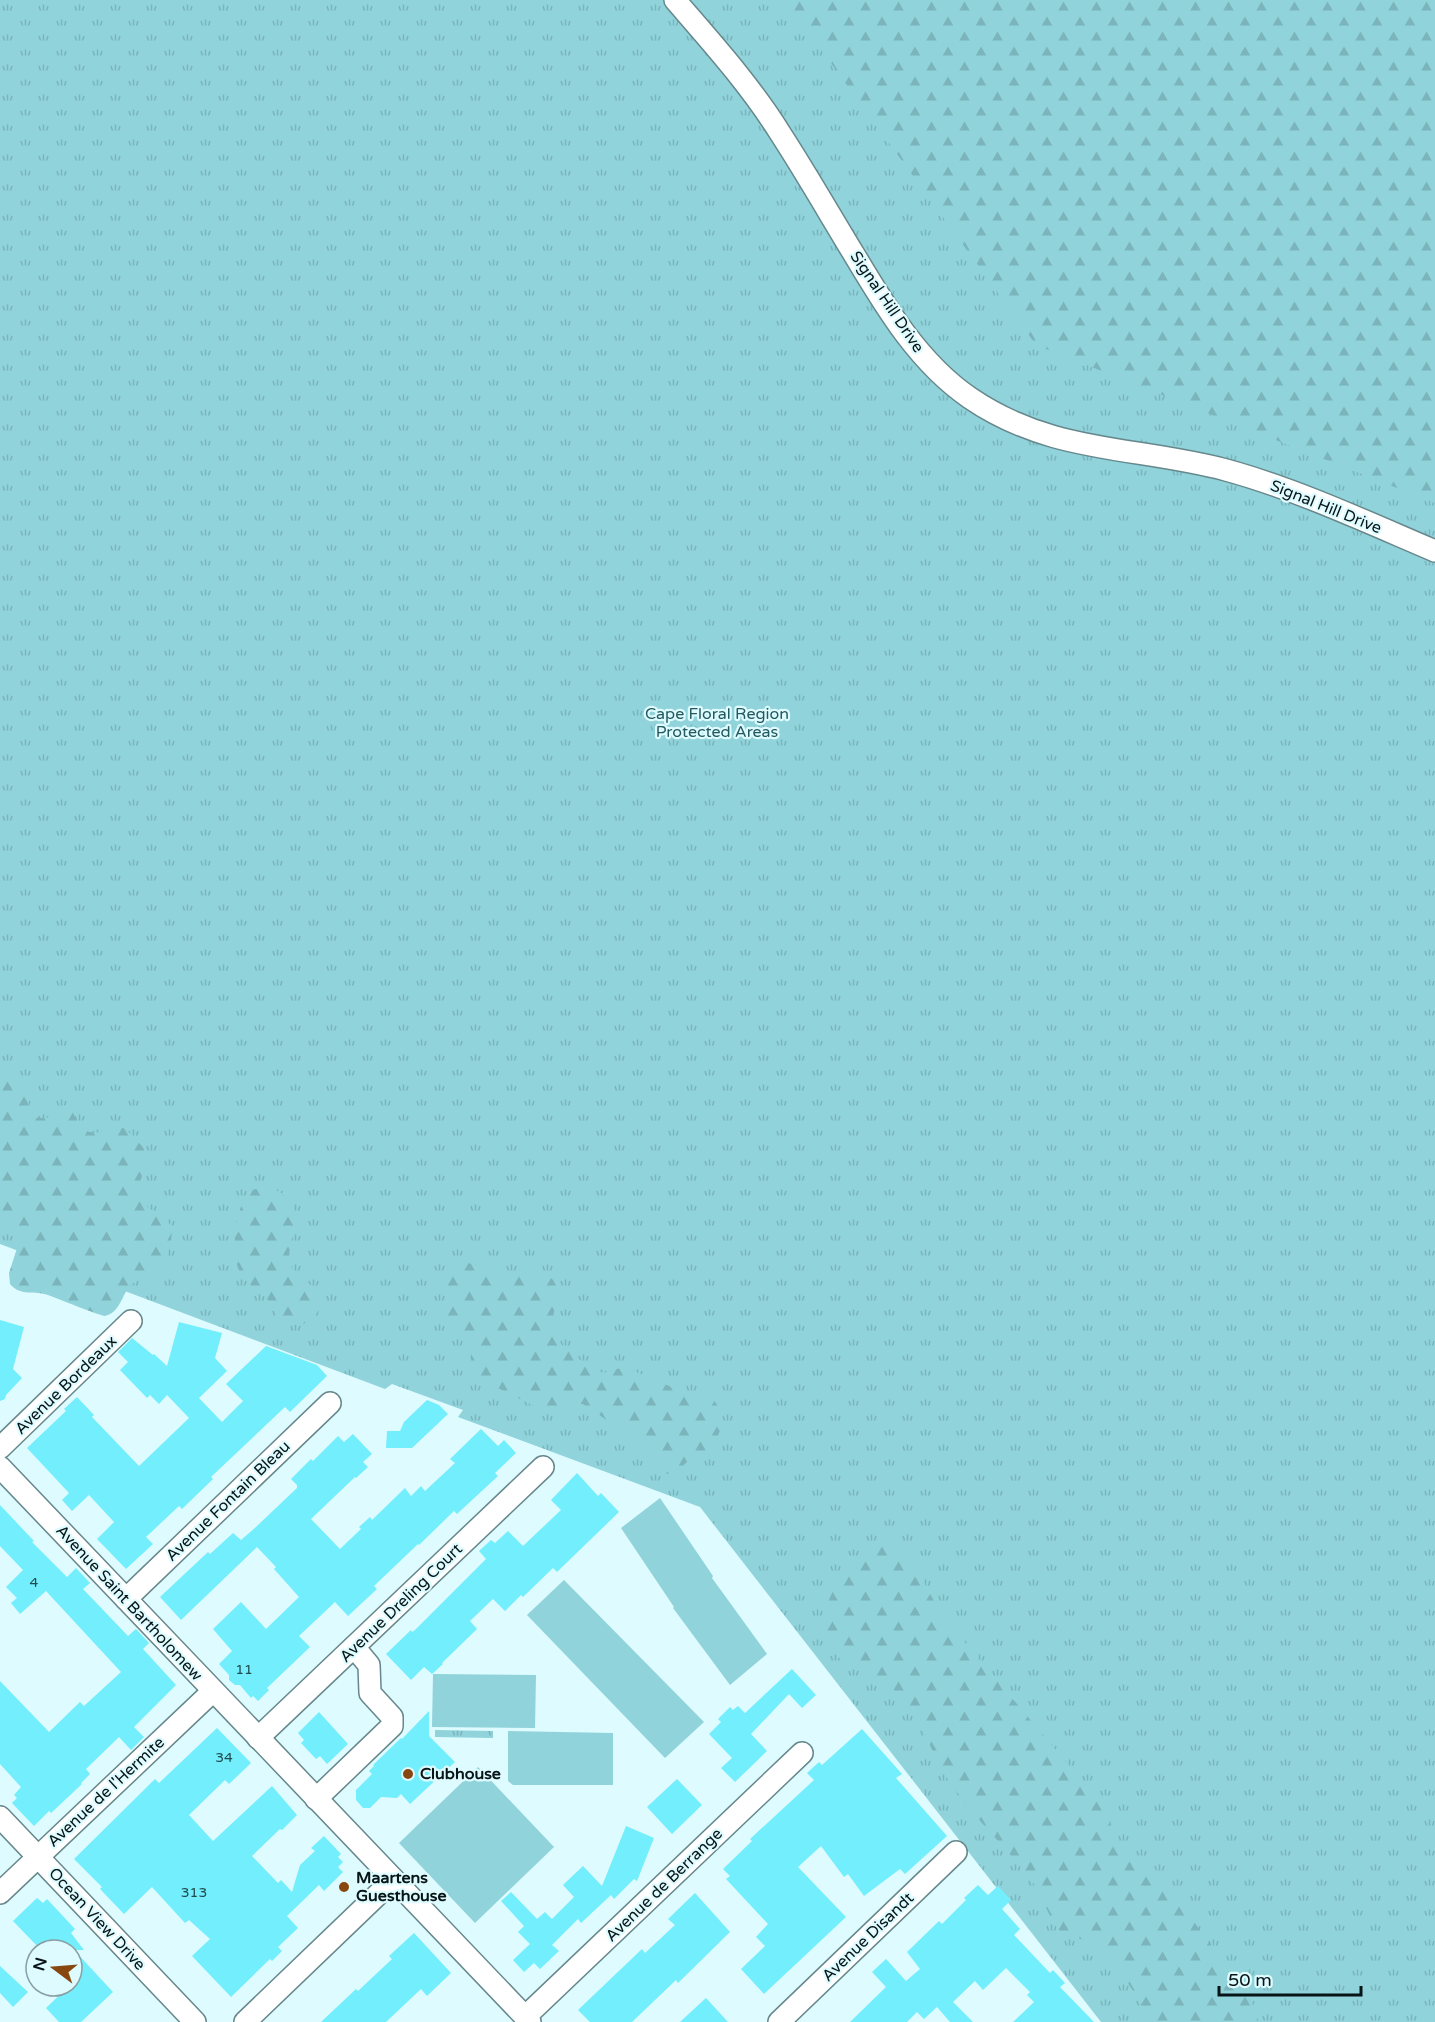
<svg xmlns="http://www.w3.org/2000/svg" width="1435" height="2022" viewBox="0 0 1435 2022" font-family="'Varela Round',sans-serif">
<style>
.grass{fill:url(#grass-tufts)}
.forest{fill:url(#forest-firs)}
.pitch{fill:#90d3db}
.building{fill:#72eefc}
.lines{fill:none;stroke-linecap:round;stroke-linejoin:round}
.minor-casing{stroke:#66888c;stroke-width:24}
.minor{stroke:#fff;stroke-width:21}
.poi-dot{fill:#87470f;stroke:#defbff;stroke-width:2}
.labels{text-anchor:middle;dominant-baseline:central;stroke-width:4.5;stroke-linejoin:round;paint-order:stroke}
.number-label{font-size:14px;fill:#224b50}
.street-label{font-size:16px;fill:#081516;stroke:#defbff}
.park-label{font-size:16px;fill:#22585e;stroke:#defbff}
.poi-label{font-size:16px;font-weight:bold;fill:#081516;stroke:#defbff;text-anchor:start}
</style>
<defs>
<pattern id="grass-tufts" width="24" height="20" patternUnits="userSpaceOnUse" patternTransform="scale(1.5)"><rect width="24" height="20" fill="#90d3db"/><path d="M3 7l-1-3M5 7V3M7 7l1-3M15 17l-1-3M17 17v-4M19 17l1-3" fill="none" stroke="#7bb4bb"/></pattern>
<pattern id="forest-firs" width="22" height="20" patternUnits="userSpaceOnUse" patternTransform="scale(1.5)"><rect width="22" height="20" fill="#90d3db"/><path d="M5 1l3.5 6h-7zM16 11l3.5 6h-7z" fill="#7bb4bb"/></pattern>
</defs>
<rect width="100%" height="100%" fill="#defbff"/>
<g class="grass">
<path d="M0 0H1435V2022H1101L700 1507 458 1417 463 1410 392 1384 385 1389 0 1244Z"/>
<path d="M435 1730 493 1731V1738L435 1737Z"/>
</g>
<g class="forest">
<path d="M785 0H1435V503L1036 345Z"/>
<path d="M0 1079C9 1081 21 1083 25 1092 32 1103 25 1120 47 1118L59 1107 68 1105C75 1113 77 1127 87 1131 108 1139 114 1111 137 1141 142 1146 146 1149 146 1157 146 1170 138 1181 139 1194L144 1204 171 1225C174 1238 167 1264 156 1272 149 1278 138 1279 131 1285 121 1295 121 1312 105 1316 101 1316 56 1298 48 1295 35 1290 21 1297 10 1284L9 1273 19 1242 12 1231 0 1225Z"/>
<path d="M268 1187 280 1192 293 1204C300 1226 286 1245 290 1263 294 1279 320 1284 320 1301 321 1320 297 1332 280 1320 274 1315 274 1307 269 1301 259 1290 244 1283 238 1268 231 1249 236 1203 251 1190Z"/>
<path d="M457 1262C467 1263 478 1264 488 1268 494 1271 499 1275 505 1276 518 1279 535 1264 549 1276 568 1292 547 1313 554 1333 559 1348 589 1367 603 1373L624 1367 681 1391 710 1398 716 1403 722 1415 723 1422 715 1444 688 1461 676 1472 667 1474 664 1471 659 1459 645 1450 625 1427 611 1423 583 1404H575L550 1412 544 1411 484 1381C463 1365 477 1358 467 1343 462 1334 450 1334 444 1325 445 1317 447 1309 447 1301 447 1285 430 1271 457 1262Z"/>
<path d="M883 1547 897 1550 908 1559 919 1574 943 1617 1084 1783 1108 1816 1120 1850 1128 1856 1150 1863 1165 1881 1253 2005 1259 2022H1151C1141 1999 1112 1957 1091 1944 1081 1938 1070 1936 1060 1931L1057 1928C1047 1913 1042 1895 1031 1880 1006 1847 975 1819 952 1785 932 1756 922 1720 898 1694 879 1673 842 1673 829 1644 814 1612 838 1575 863 1557 870 1553 876 1548 883 1547Z"/>
</g>
<g class="pitch">
<path d="M660 1498 713 1576 712 1578 767 1654 730 1685 673 1608 674 1607 621 1528Z"/>
<path d="M564 1580 704 1722 665 1758 527 1615Z"/>
<path d="M433 1674 536 1675 535 1728 432 1727Z"/>
<path d="M508 1731 613 1733V1785H513L508 1781Z"/>
<path d="M478 1767 554 1847 475 1923 399 1843Z"/>
</g>
<g class="building">
<path d="M0 1320 24 1327 13 1369 22 1378 6 1395 5 1399 0 1401Z"/>
<path d="M179 1322 222 1333 215 1358 227 1371 199 1398 222 1422 243 1401 226 1384 266 1346 317 1365 327 1376 290 1412 285 1407 211 1477 213 1479 182 1509 179 1506 146 1537 153 1544 126 1569 97 1539 114 1522 89 1495 72 1511 62 1500 69 1493 27 1448 66 1411 64 1409 77 1397 94 1415 92 1417 139 1466 189 1418 167 1395 159 1404 150 1395 147 1398 120 1370 128 1362 118 1352 132 1338 153 1355 154 1354 167 1366Z"/>
<path d="M427 1400 439 1405 448 1414 412 1448H386L387 1431H400L404 1422Z"/>
<path d="M481 1429 498 1446 504 1440 516 1453 495 1473 498 1476 457 1514 454 1511 419 1545 418 1544 374 1586 377 1589 348 1616 335 1602 299 1636 310 1647 267 1688 269 1690 258 1701 253 1696 251 1698 240 1685H235L229 1680V1675L219 1664 232 1651 213 1629 241 1602 266 1629 299 1597 274 1569 276 1567 257 1547 181 1620 160 1597 208 1552 210 1554 233 1533 241 1540 257 1526 297 1488V1485L291 1479 311 1459 313 1461 338 1436 344 1442 353 1434 372 1454 363 1462 368 1467 356 1478 355 1477 311 1519 340 1549 361 1529 359 1527 370 1517 372 1520 405 1488 411 1496 421 1486 425 1491 455 1463 450 1459Z"/>
<path d="M577 1473 598 1496 601 1493 619 1512 557 1572 553 1568 523 1597 521 1595 505 1611 493 1599 470 1621 477 1629 442 1663 443 1664 432 1674 424 1667 411 1680 386 1654 411 1630 412 1632 415 1630 486 1559 479 1551 491 1540 495 1543 508 1531 523 1546 561 1510 551 1500Z"/>
<path d="M0 1505 34 1541 32 1542 67 1577 76 1568 90 1583 83 1589 128 1636 136 1629 149 1643 143 1649 176 1685 134 1727 144 1737 131 1750 119 1737 86 1769 90 1774 81 1783 82 1784 51 1813 49 1811 34 1826 12 1803 17 1798 14 1795 21 1787 0 1764V1681L49 1732 80 1702 84 1706 121 1672 46 1591 20 1614 11 1603 17 1598 6 1587 23 1570 0 1546Z"/>
<path d="M792 1669 816 1695 802 1708 789 1694 751 1734 767 1751 735 1782 721 1768 732 1758 709 1734 721 1722 718 1719 730 1707 733 1710 738 1706 745 1713Z"/>
<path d="M429 1711V1736L455 1762 410 1804 401 1794 397 1798 381 1797 370 1808H363L356 1800V1790L372 1774 369 1771 374 1766 373 1765 401 1738 402 1739Z"/>
<path d="M319 1712 348 1744 327 1764 320 1756 316 1759 301 1743 304 1740 298 1733Z"/>
<path d="M217 1728 251 1763 229 1784 225 1780 189 1815 213 1841 272 1786 297 1815 282 1830 280 1829 252 1856 278 1883 281 1880 292 1892 300 1865 315 1851 311 1848 324 1836 341 1854 338 1857 343 1862 338 1867 343 1872 324 1891 319 1885 287 1916 298 1928 278 1947 282 1951 272 1961 270 1959 231 1997 192 1956 210 1939 189 1920 185 1923 152 1887 124 1914 100 1889 102 1887 74 1859 155 1779 159 1783Z"/>
<path d="M862 1729 902 1774 896 1778 947 1836 905 1874 900 1869 864 1896 848 1874 844 1877 821 1846 798 1867 846 1917 764 1994 741 1969 765 1946 756 1937 768 1924 726 1879 730 1876 723 1869 752 1841 750 1839 814 1780 807 1773 819 1762 822 1765Z"/>
<path d="M677 1779 702 1805 672 1834 647 1807Z"/>
<path d="M626 1826 654 1838 637 1881 634 1879 614 1899 611 1895 581 1923 578 1919 552 1945 559 1951 540 1969 534 1963 524 1972 513 1960 530 1944 518 1932 524 1926 501 1901 511 1892 537 1919 545 1912 552 1919 574 1897 563 1885 583 1866 602 1886Z"/>
<path d="M978 1885 988 1895 998 1886 1011 1900 1002 1909 1020 1929 1014 1935 1050 1973 1053 1970 1065 1983 1060 1987 1094 2022H1013L1034 2002 1027 1995 1030 1992 1006 1968 983 1990 975 1981 953 2002 973 2022H950L937 2007 924 2019 917 2012 907 2022H850L886 1987 872 1972 886 1959 906 1981 920 1969 907 1952 939 1921 942 1924 966 1900 964 1898Z"/>
<path d="M695 1893 730 1932 678 1983 676 1980 632 2022H590L578 2010 642 1949 645 1953 675 1925 668 1919Z"/>
<path d="M37 1898 43 1903 47 1899 75 1929 71 1933 84 1950H74L113 1992 81 2022H59L46 2008 69 1986H72V1950H41L13 1921Z"/>
<path d="M414 1933 451 1973 427 1996 421 1989 386 2022H321L356 1989 358 1991 392 1959 389 1956Z"/>
<path d="M0 1966 28 1992 13 2007 0 1993Z"/>
<path d="M706 1998 728 2022H680Z"/>
</g>
<g class="lines">
<g class="minor-casing">
<g id="minor">
<path d="M675 0C712 43 750 85 780 133 806 173 830 215 855 256 886 308 919 363 970 398 1052 454 1135 446 1226 470 1296 489 1369 523 1435 551"/>
<path d="M0 1448 131 1321"/>
<path d="M0 1467 530 2022"/>
<path d="M126 1599 330 1403"/>
<path d="M258 1738 543 1467"/>
<path d="M316 1799 392 1726V1717L370 1693 369 1665 354 1647"/>
<path d="M0 1817 195 2022"/>
<path d="M0 1893 213 1691"/>
<path d="M525 2017 802 1753"/>
<path d="M245 2022 393 1880"/>
<path d="M779 2022 956 1852"/>
</g>
</g>
<use href="#minor" class="minor"/>
</g>
<g class="poi-dot">
<circle cx="408" cy="1774" r="6"/>
<circle cx="344" cy="1887" r="6"/>
</g>
<g class="labels">
<g class="number-label">
<text x="34" y="1582">4</text>
<text x="244" y="1669">11</text>
<text x="224" y="1757">34</text>
<text x="194" y="1892">313</text>
</g>
<g class="street-label">
<text transform="translate(887 302) rotate(56)">Signal Hill Drive</text>
<text transform="translate(1326 507) rotate(22)">Signal Hill Drive</text>
<text transform="translate(66 1385) rotate(-44)">Avenue Bordeaux</text>
<text transform="translate(228 1501) rotate(-44)">Avenue Fontain Bleau</text>
<text transform="translate(129 1603) rotate(47)">Avenue Saint Bartholomew</text>
<text transform="translate(401 1603) rotate(-44)">Avenue Dreling Court</text>
<text transform="translate(106 1792) rotate(-43)">Avenue de l'Hermite</text>
<text transform="translate(664 1885) rotate(-44)">Avenue de Berrange</text>
<text transform="translate(97 1919) rotate(47)">Ocean View Drive</text>
<text transform="translate(868 1937) rotate(-44)">Avenue Disandt</text>
</g>
<g class="park-label">
<text x="717" y="714">Cape Floral Region<tspan x="717" dy="18">Protected Areas</tspan></text>
</g>
<g class="poi-label">
<text x="420" y="1774">Clubhouse</text>
<text x="356" y="1878">Maartens<tspan x="356" dy="18">Guesthouse</tspan></text>
</g>
</g>
<g transform="translate(54 1968) rotate(286)"><circle r="28" fill="#defbff" stroke="#889fa2" stroke-width="1.5"/>
<path d="M0-4.5L10 22L0 15L-10 22Z" fill="#87470f"/>
<text y="-9" font-size="16" font-weight="bold" text-anchor="middle" fill="#081516">N</text>
</g>
<path d="M1219 1986v9h142v-9" fill="none" stroke="#081516" stroke-width="3"/>
<text x="1228" y="1986" font-size="18" fill="#081516" stroke="#defbff" stroke-width="4.5" paint-order="stroke">50 m</text>
</svg>
